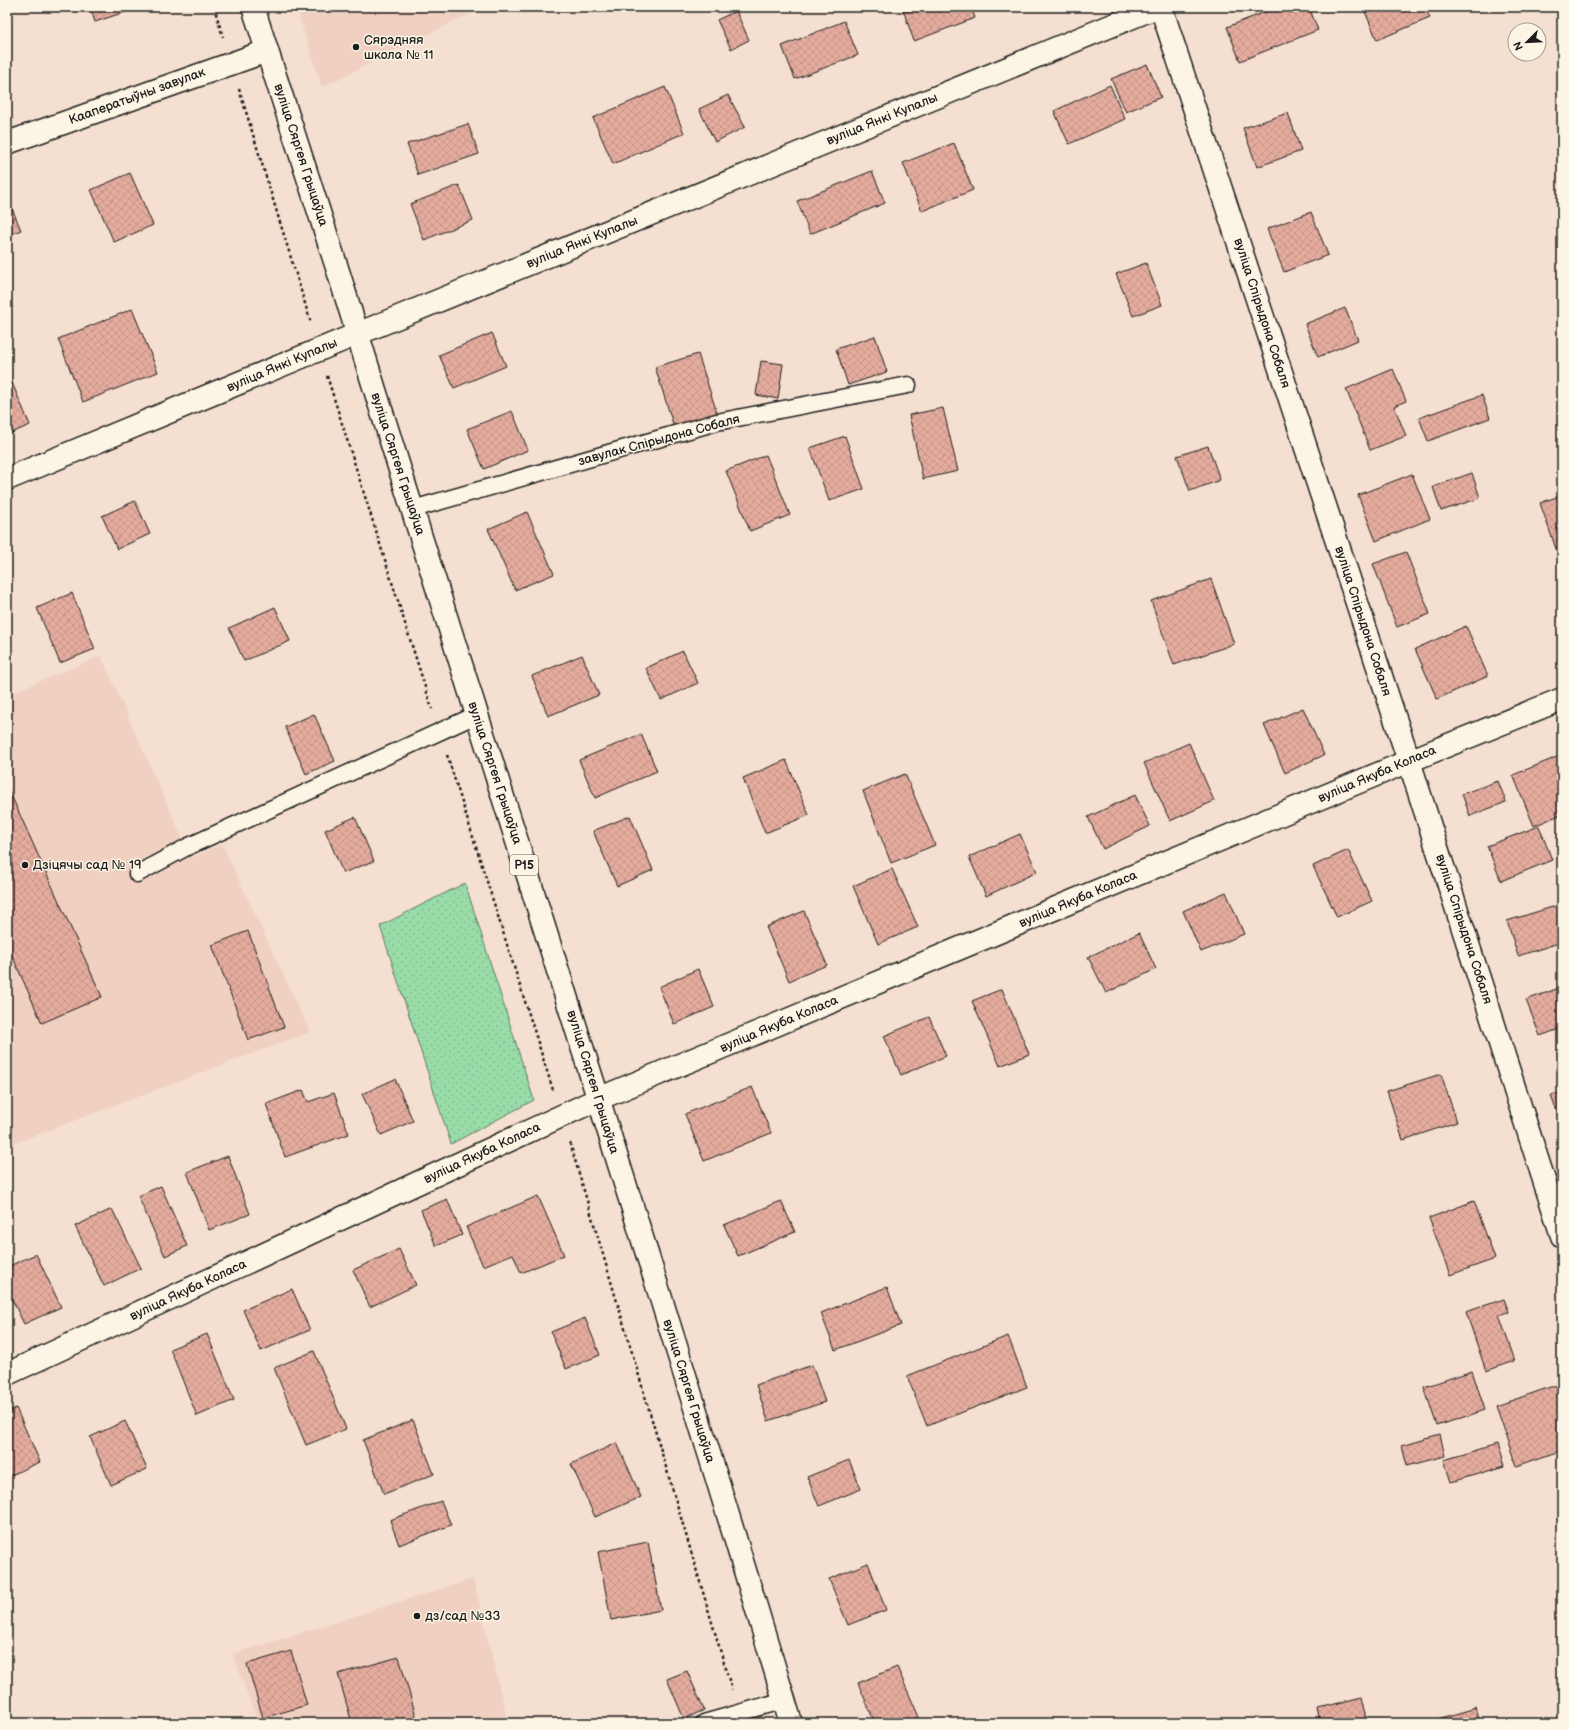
<svg xmlns="http://www.w3.org/2000/svg" width="1569" height="1730" viewBox="0 0 1569 1730" font-family="'Balsamiq Sans',sans-serif">
<style>
.built{fill:#f0d0c1}
.grass{fill:url(#grass-dots);stroke:#5a7c62}
.building{fill:url(#building-cross-hatch);stroke:#1c1c1c}
.lines{fill:none;stroke-linecap:round;stroke-linejoin:round}
.lane-casing{stroke:#1c1c1c;stroke-width:19}
.street-casing{stroke:#1c1c1c;stroke-width:25}
.primary-casing{stroke:#1c1c1c;stroke-width:25}
.path{stroke:#1c1c1c;stroke-width:2.5;stroke-dasharray:3 3;stroke-linecap:butt}
.lane{stroke:#fcf5e5;stroke-width:16}
.street{stroke:#fcf5e5;stroke-width:22}
.primary{stroke:#fcf5e5;stroke-width:22}
.poi-dot{fill:#1c1c1c;stroke:#fcf5e5;stroke-width:1.5}
.labels{text-anchor:middle;dominant-baseline:central;stroke-width:3;stroke-linejoin:round;paint-order:stroke}
.shield{fill:#fcf5e5;stroke:#5f5d58;stroke-width:1}
.shield-label{font-size:12px;font-weight:bold;fill:#1c1c1c}
.poi-label{font-size:13px;fill:#1c1c1c;stroke:#fcf5e5;text-anchor:start}
.street-label{font-size:13px;fill:#1c1c1c;stroke:#fcf5e5}
</style>
<defs>
<pattern id="grass-dots" width="8" height="8" patternUnits="userSpaceOnUse"><rect width="8" height="8" fill="#99dca8"/><path d="M2 2h.1M6 6h.1" fill="none" stroke="#83bc90" stroke-width="1.8" stroke-linecap="round"/></pattern>
<pattern id="building-cross-hatch" width="8" height="8" patternUnits="userSpaceOnUse"><rect width="8" height="8" fill="#e5ac9e"/><path d="M0 0l8 8M0 8l8-8" fill="none" stroke="#c49388"/></pattern>
</defs>
<rect width="100%" height="100%" fill="#f5dfd0"/>
<filter id="ink" filterUnits="userSpaceOnUse"><feTurbulence type="fractalNoise" baseFrequency=".025" numOctaves="2"/><feDisplacementMap in="SourceGraphic" scale="8" xChannelSelector="R" yChannelSelector="G"/><feConvolveMatrix kernelMatrix="1 2 1 2 8 2 1 2 1" color-interpolation-filters="sRGB"/></filter>
<g filter="url(#ink)">
<g class="built">
<path d="M296 7H483L322 87Z"/>
<path d="M101 656 191 858 222 844 310 1032 7 1146V695Z"/>
<path d="M473 1579 508 1723H258L233 1654Z"/>
</g>
<path class="grass" d="M465 883 534 1100 451 1144 380 926Z"/>
<g class="building">
<path d="M90 7H140L95 22Z"/>
<path d="M902 7H971L975 18 914 41Z"/>
<path d="M1278 7H1309L1318 30 1240 61 1227 27Z"/>
<path d="M1363 7H1425L1430 18 1377 40Z"/>
<path d="M736 11 749 40 731 49 717 20Z"/>
<path d="M844 21 858 55 795 79 782 46Z"/>
<path d="M1147 64 1161 97 1126 112 1111 79Z"/>
<path d="M1110 85 1125 119 1069 144 1054 111Z"/>
<path d="M665 87 684 133 613 164 593 118Z"/>
<path d="M728 95 745 127 715 142 699 109Z"/>
<path d="M1288 113 1301 151 1257 167 1243 128Z"/>
<path d="M468 124 479 154 418 175 407 144Z"/>
<path d="M954 143 973 190 922 211 903 163Z"/>
<path d="M872 171 885 203 810 234 797 201Z"/>
<path d="M130 173 153 225 114 242 91 190Z"/>
<path d="M459 185 473 220 424 240 410 204Z"/>
<path d="M7 197 21 230 7 236Z"/>
<path d="M1311 212 1328 255 1284 272 1267 229Z"/>
<path d="M1146 263 1162 305 1133 316 1116 274Z"/>
<path d="M1345 308 1358 340 1318 357 1305 324Z"/>
<path d="M132 309 158 372 83 402 58 339Z"/>
<path d="M492 333 506 366 454 388 439 355Z"/>
<path d="M875 336 887 372 848 385 836 349Z"/>
<path d="M698 354 717 413 674 427 655 367Z"/>
<path d="M761 361 783 364 778 399 756 395Z"/>
<path d="M1393 369 1406 401 1394 406 1406 436 1370 450 1346 389Z"/>
<path d="M7 371 30 425 7 435Z"/>
<path d="M1482 395 1490 418 1428 441 1419 418Z"/>
<path d="M943 408 958 471 923 479 909 415Z"/>
<path d="M512 411 528 450 484 469 467 429Z"/>
<path d="M845 436 864 489 829 501 810 448Z"/>
<path d="M1208 446 1220 480 1190 491 1177 456Z"/>
<path d="M766 455 790 515 750 531 726 471Z"/>
<path d="M1472 473 1480 498 1441 511 1433 487Z"/>
<path d="M1412 474 1430 519 1376 541 1358 495Z"/>
<path d="M1559 496 1562 505V566L1540 503Z"/>
<path d="M135 501 150 534 117 549 102 516Z"/>
<path d="M527 512 554 574 515 590 488 529Z"/>
<path d="M1406 552 1430 614 1397 627 1373 564Z"/>
<path d="M1211 579 1234 644 1174 665 1151 601Z"/>
<path d="M72 593 95 649 60 663 37 608Z"/>
<path d="M275 607 290 641 244 661 229 628Z"/>
<path d="M1466 626 1488 676 1437 699 1415 649Z"/>
<path d="M683 651 698 683 661 700 646 668Z"/>
<path d="M582 655 599 695 548 716 532 676Z"/>
<path d="M1303 708 1324 755 1285 773 1264 725Z"/>
<path d="M314 714 335 761 306 774 285 727Z"/>
<path d="M641 734 657 771 595 798 579 760Z"/>
<path d="M1189 743 1214 801 1170 821 1144 763Z"/>
<path d="M1562 755V814L1534 826 1513 775Z"/>
<path d="M786 760 809 815 765 833 743 778Z"/>
<path d="M905 774 935 845 891 863 863 791Z"/>
<path d="M1498 781 1506 802 1470 816 1462 794Z"/>
<path d="M7 786 102 997 42 1023 7 944Z"/>
<path d="M1135 795 1150 826 1103 849 1088 817Z"/>
<path d="M630 816 653 870 617 886 593 831Z"/>
<path d="M355 817 374 861 343 873 325 830Z"/>
<path d="M1539 826 1552 860 1501 881 1487 846Z"/>
<path d="M1020 834 1037 872 986 896 969 857Z"/>
<path d="M1348 850 1372 901 1337 917 1313 866Z"/>
<path d="M892 869 918 927 878 944 853 886Z"/>
<path d="M1226 892 1244 934 1201 952 1183 911Z"/>
<path d="M1562 904V942L1518 956 1507 921Z"/>
<path d="M804 911 827 965 789 981 766 927Z"/>
<path d="M248 931 284 1027 248 1040 212 945Z"/>
<path d="M1139 933 1156 969 1106 993 1088 957Z"/>
<path d="M698 969 714 1007 674 1024 659 987Z"/>
<path d="M1562 987V1028L1540 1036 1526 1000Z"/>
<path d="M1002 989 1029 1054 1000 1066 972 1001Z"/>
<path d="M929 1017 946 1056 901 1075 884 1036Z"/>
<path d="M1441 1074 1457 1122 1403 1140 1387 1091Z"/>
<path d="M395 1079 413 1121 381 1135 362 1094Z"/>
<path d="M752 1087 771 1133 704 1161 685 1114Z"/>
<path d="M303 1090 308 1102 334 1093 349 1134 285 1157 266 1104Z"/>
<path d="M1562 1092V1125L1551 1096Z"/>
<path d="M228 1156 250 1214 209 1230 187 1172Z"/>
<path d="M161 1186 187 1246 165 1256 138 1196Z"/>
<path d="M538 1196 564 1255 521 1273 513 1254 483 1266 466 1227Z"/>
<path d="M447 1199 462 1235 436 1246 421 1210Z"/>
<path d="M781 1201 795 1232 738 1256 724 1225Z"/>
<path d="M1474 1201 1495 1259 1450 1275 1429 1218Z"/>
<path d="M112 1209 141 1268 104 1286 75 1226Z"/>
<path d="M399 1249 416 1285 370 1307 353 1270Z"/>
<path d="M36 1254 61 1307 24 1324 7 1289V1267Z"/>
<path d="M887 1287 901 1325 835 1350 821 1313Z"/>
<path d="M292 1289 310 1330 261 1351 243 1310Z"/>
<path d="M1504 1299 1509 1312 1499 1315 1515 1361 1486 1371 1466 1312Z"/>
<path d="M585 1318 600 1355 566 1369 551 1332Z"/>
<path d="M207 1334 234 1400 197 1416 170 1349Z"/>
<path d="M1008 1336 1027 1387 927 1426 907 1376Z"/>
<path d="M314 1351 346 1429 306 1445 274 1368Z"/>
<path d="M812 1365 825 1402 768 1421 756 1385Z"/>
<path d="M1472 1371 1485 1410 1437 1426 1424 1387Z"/>
<path d="M1562 1383V1450L1517 1466 1496 1406Z"/>
<path d="M16 1408 40 1462 7 1477V1412Z"/>
<path d="M413 1420 434 1474 384 1494 363 1440Z"/>
<path d="M125 1421 147 1469 111 1485 90 1437Z"/>
<path d="M1440 1435 1445 1456 1407 1466 1402 1446Z"/>
<path d="M617 1443 641 1497 595 1517 571 1464Z"/>
<path d="M1498 1444 1505 1466 1451 1482 1444 1460Z"/>
<path d="M849 1460 861 1489 819 1506 807 1477Z"/>
<path d="M441 1501 451 1525 399 1545 390 1520Z"/>
<path d="M648 1542 661 1610 611 1620 598 1552Z"/>
<path d="M868 1563 886 1610 848 1625 829 1579Z"/>
<path d="M291 1651 307 1705 263 1718 247 1664Z"/>
<path d="M399 1657 418 1723H352L338 1674Z"/>
<path d="M897 1667 919 1717 905 1723H875L858 1683Z"/>
<path d="M687 1671 704 1710 684 1719 667 1679Z"/>
<path d="M1361 1697 1367 1723H1320L1317 1708Z"/>
<path d="M1476 1708 1480 1723H1427V1722Z"/>
</g>
<g class="lines">
<g class="lane-casing">
<g id="lane">
<path d="M413 509 717 422 908 385"/>
<path d="M137 874 187 847 476 715"/>
<path d="M704 1723 785 1700"/>
</g>
</g>
<g class="street-casing">
<g id="street">
<path d="M1161 7 1409 761 1562 1236"/>
<path d="M7 143 267 51"/>
<path d="M7 479 379 325 1157 7"/>
<path d="M7 1374 598 1099 1409 761 1562 699"/>
</g>
</g>
<g class="primary-casing">
<path id="primary" d="M253 7C281 96 311 185 339 274 488 757 646 1238 791 1723"/>
</g>
<g class="path">
<path d="M214 7 223 37"/>
<path d="M239 89 311 323"/>
<path d="M327 376 432 709"/>
<path d="M447 755 553 1090"/>
<path d="M570 1143 732 1690"/>
</g>
<use href="#lane" class="lane"/>
<use href="#street" class="street"/>
<use href="#primary" class="primary"/>
</g>
</g>
<g class="poi-dot">
<circle cx="356" cy="47" r="4"/>
<circle cx="25" cy="865" r="4"/>
<circle cx="417" cy="1616" r="4"/>
</g>
<g class="labels">
<rect class="shield" x="510" y="855" width="28" height="20" rx="3"/>
<g class="shield-label">
<text x="524" y="865">Р15</text>
</g>
<g class="poi-label">
<text x="364" y="40">Сярэдняя<tspan x="364" dy="15">школа № 11</tspan></text>
<text x="33" y="865">Дзіцячы сад № 19</text>
<text x="425" y="1616">дз/сад №33</text>
</g>
<g class="street-label">
<text transform="translate(137 96) rotate(-20)">Кааператыўны завулак</text>
<text transform="translate(882 119) rotate(-22)">вуліца Янкі Купалы</text>
<text transform="translate(301 155) rotate(72)">вуліца Сяргея Грыцаўца</text>
<text transform="translate(582 242) rotate(-22)">вуліца Янкі Купалы</text>
<text transform="translate(1262 313) rotate(72)">вуліца Спірыдона Собаля</text>
<text transform="translate(282 365) rotate(-23)">вуліца Янкі Купалы</text>
<text transform="translate(659 440) rotate(-15)">завулак Спірыдона Собаля</text>
<text transform="translate(398 464) rotate(72)">вуліца Сяргея Грыцаўца</text>
<text transform="translate(1363 621) rotate(72)">вуліца Спірыдона Собаля</text>
<text transform="translate(495 773) rotate(72)">вуліца Сяргея Грыцаўца</text>
<text transform="translate(1377 774) rotate(-23)">вуліца Якуба Коласа</text>
<text transform="translate(1078 899) rotate(-23)">вуліца Якуба Коласа</text>
<text transform="translate(1464 929) rotate(72)">вуліца Спірыдона Собаля</text>
<text transform="translate(779 1024) rotate(-23)">вуліца Якуба Коласа</text>
<text transform="translate(593 1082) rotate(73)">вуліца Сяргея Грыцаўца</text>
<text transform="translate(482 1153) rotate(-25)">вуліца Якуба Коласа</text>
<text transform="translate(188 1290) rotate(-25)">вуліца Якуба Коласа</text>
<text transform="translate(689 1391) rotate(73)">вуліца Сяргея Грыцаўца</text>
</g>
</g>
<rect width="1569" height="1730" fill="none" stroke="#fcf5e5" stroke-width="24"/>
<rect x="12" y="12" width="1545" height="1706" fill="none" stroke="#1c1c1c" stroke-width="1.5" filter="url(#ink)"/>
<g transform="translate(1527 42) rotate(246)"><circle r="19" fill="#fcf5e5" stroke="#a29e95"/>
<path d="M0-3L7 15L0 10L-7 15Z" fill="#1c1c1c"/>
<text y="-6" font-size="11" font-weight="bold" text-anchor="middle" fill="#1c1c1c">N</text>
</g>
</svg>
